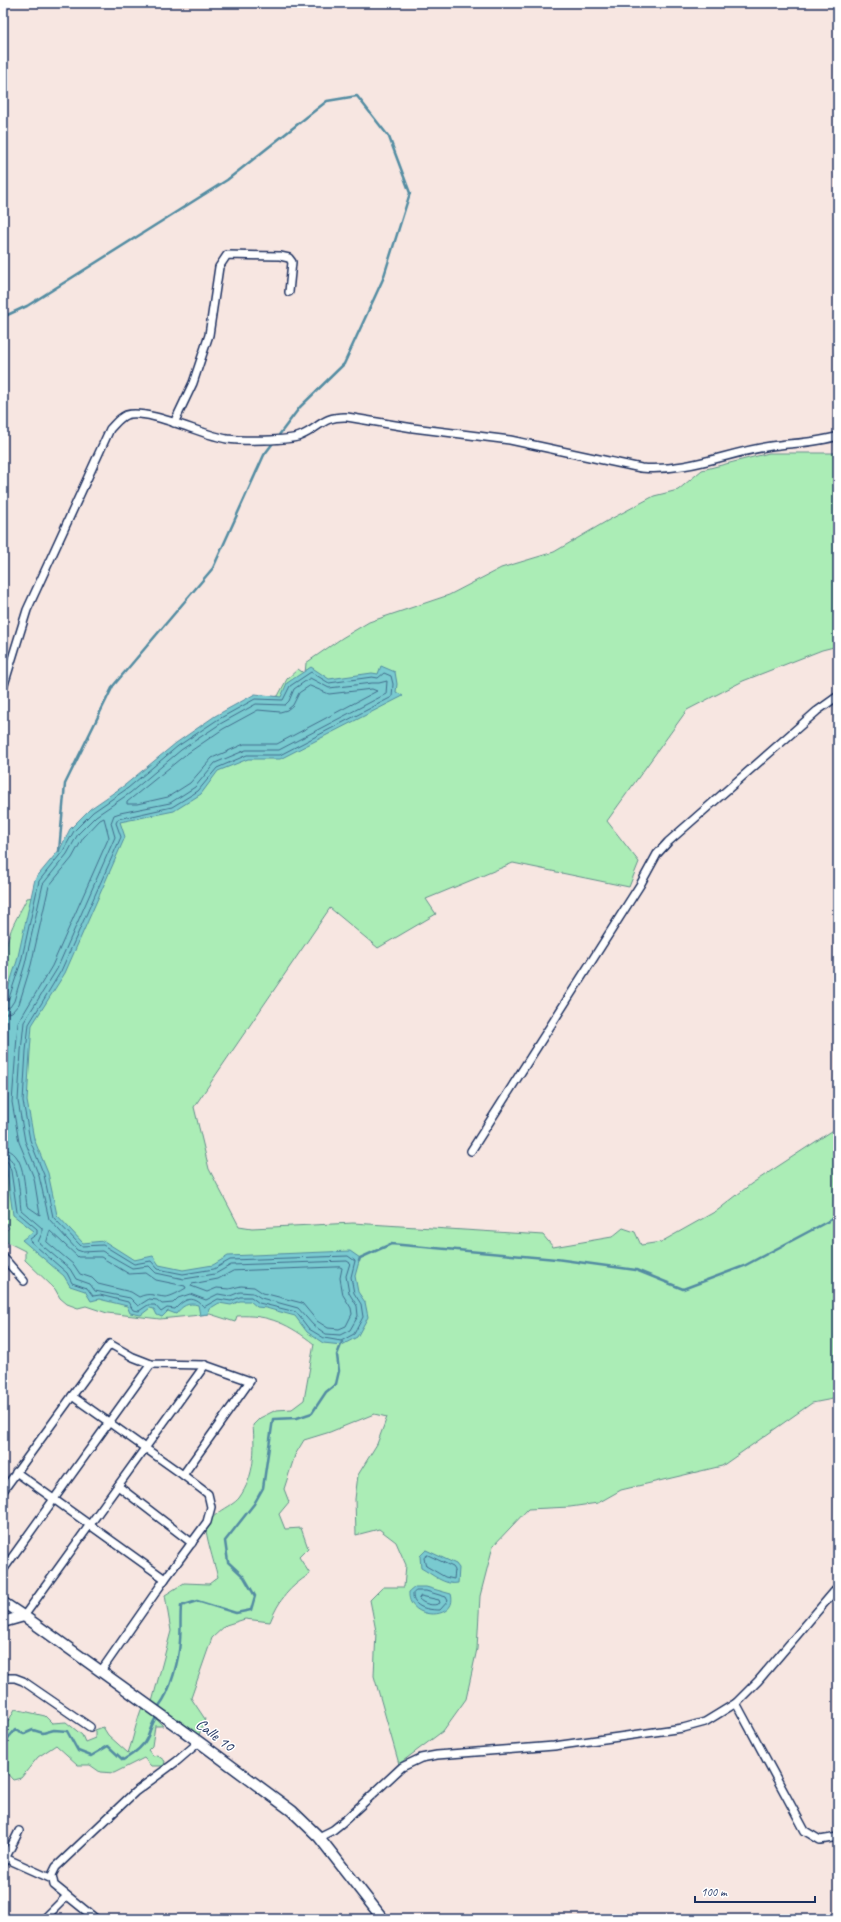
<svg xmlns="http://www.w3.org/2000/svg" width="841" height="1922" viewBox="0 0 841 1922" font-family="Caveat,sans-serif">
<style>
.green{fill:#abedb6;stroke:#638e8a}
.water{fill:#79cad0;stroke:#538ca2}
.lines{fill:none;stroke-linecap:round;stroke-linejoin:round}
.shore{stroke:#416d8c;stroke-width:1}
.stream{stroke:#538ca2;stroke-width:2.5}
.minor-casing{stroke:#1b2f5e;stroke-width:10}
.tertiary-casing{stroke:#1b2f5e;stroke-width:12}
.secondary-casing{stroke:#1b2f5e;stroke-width:13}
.minor{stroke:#fff;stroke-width:7}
.tertiary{stroke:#fff;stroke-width:9}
.secondary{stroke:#fff;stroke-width:10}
.labels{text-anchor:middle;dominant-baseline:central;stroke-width:3;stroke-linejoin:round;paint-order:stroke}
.street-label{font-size:16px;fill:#1b2f5e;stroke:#fff}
</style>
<rect width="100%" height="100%" fill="#f7e6e1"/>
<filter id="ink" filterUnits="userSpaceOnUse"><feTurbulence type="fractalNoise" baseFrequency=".025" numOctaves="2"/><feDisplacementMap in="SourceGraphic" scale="8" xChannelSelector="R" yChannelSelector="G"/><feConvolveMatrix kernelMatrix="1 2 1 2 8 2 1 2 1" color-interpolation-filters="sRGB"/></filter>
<g filter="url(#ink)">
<g class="green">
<path d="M838 451V646L822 650 743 681 687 710 607 821 639 862 629 887 513 863 426 899 436 914 378 948 330 908 194 1107 209 1169 239 1226 252 1228 353 1223 543 1235 553 1247 612 1237 623 1228 635 1232 641 1245 661 1242 718 1210 751 1184 838 1127V1398L812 1403 722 1466 621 1490 598 1503 570 1507 528 1509 493 1546 480 1596 477 1649 466 1699 443 1731 399 1764 374 1676 376 1631 370 1600 383 1587H404L406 1565 396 1542 379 1529 356 1535 355 1499 358 1475 377 1444 387 1417 374 1414 330 1432 304 1440 295 1455 284 1489 289 1502 279 1514 285 1529 301 1528 308 1548 299 1557 310 1574C289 1587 279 1600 270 1622L245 1619 226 1625 212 1638 191 1698 205 1719 199 1735 152 1702 171 1631 165 1595 184 1583 209 1584 218 1577C215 1567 206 1536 206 1529 208 1514 231 1508 239 1498 255 1476 255 1450 253 1425L260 1418 276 1410 292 1409 304 1400 314 1344C290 1325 269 1314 237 1316L235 1322 210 1314 160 1319 107 1313 86 1306 78 1308 67 1304 60 1298 55 1289 25 1260V1251L3 1240V1234L9 1228 3 1218V969L7 963C2 939 17 919 27 898L43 896 94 830 262 699 278 696 287 679 298 669 305 674 306 663 342 638 369 622 449 595 501 568 554 552 607 521 654 496 678 490 702 470 769 453H834Z"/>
<path d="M143 1705 163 1726H155L152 1746 148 1750 153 1756 157 1755 165 1761 164 1766H151L144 1758 114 1773 100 1772 90 1765H78L56 1745 38 1757 21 1778 13 1780 3 1769V1723L9 1720 15 1709 45 1716 52 1723 66 1722 82 1735 85 1742 95 1738V1730L103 1727 108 1735 128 1753C134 1737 136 1721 143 1705Z"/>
</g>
<g class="water">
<path d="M381 666 395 672 397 684 396 692 403 696 280 759H248L218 771 201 794 174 811 120 822 125 837 65 973 32 1025 30 1052 27 1101 34 1139 48 1173 57 1215 83 1243 104 1241 134 1260 153 1256 159 1265 183 1270 213 1265 228 1256 350 1251 360 1258 355 1276 358 1292 365 1302 368 1317 357 1337 342 1345 323 1343 307 1332 295 1316 266 1308 257 1307 250 1301H240L231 1305 219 1303 209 1309 208 1314 200 1315 198 1305C188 1302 182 1306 176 1314L168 1311 162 1317 157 1315 154 1309 150 1308 141 1315 130 1313 127 1306 99 1299 91 1301 85 1291 70 1286 64 1276 22 1240 34 1231 13 1215 7 1172 3 1158V1004L17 961 35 879 60 849 70 829 90 809 125 785 176 743 215 716 255 694 281 697 287 683 311 667 329 679 372 673 378 674Z"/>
<path d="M426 1550 456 1564 459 1568 458 1583C445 1586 432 1574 421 1568L420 1556Z"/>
<path d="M415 1587H426L451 1594C459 1621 407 1621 409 1592Z"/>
</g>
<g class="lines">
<g class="shore">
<path d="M310 686 329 694 372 689 377 691 277 744H244L212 758 190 783 168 797 137 804H127V802L185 755 223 729 258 710 280 712 287 710 293 705 299 693Z"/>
<path d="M3 1003 8 1001 21 962 39 881 63 851 74 831 93 812 128 788 178 746 217 720 255 699 283 700 290 686 311 672 329 683 372 677 378 678 384 673 391 676 393 684 392 697 280 755H247L217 768 198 791 172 807 118 819 116 823 121 837 61 971 29 1024 26 1051 23 1101 30 1140 44 1175 53 1217 81 1246 103 1245 134 1264 151 1261 158 1269 183 1274 214 1269 230 1260 348 1256 355 1261 351 1277 354 1293 361 1304 363 1317 354 1334 341 1341 324 1338 309 1329 296 1312 259 1303 251 1297H240L231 1301 218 1299 204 1307C194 1296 186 1297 175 1309L167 1308 161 1312 155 1305H148L139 1311 133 1310 128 1302 100 1295 93 1296 87 1288 72 1283 67 1273 30 1241V1239L37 1234V1229L17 1212 11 1171 8 1162 3 1160"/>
<path d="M3 1008 10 1007 14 1001 25 964 43 884 67 854 78 834 96 816 130 793 181 750 220 724 256 704 285 705 289 701 294 689 310 678 329 688 372 683H379L387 681 386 694 279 750H246L215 763 195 787 170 803 120 813 114 815 111 823 115 837 57 969 24 1022 21 1051 18 1101 25 1141 39 1176 49 1219 77 1250 83 1252 102 1251 132 1268 149 1266 156 1273 184 1279 215 1274 231 1265 347 1261 350 1263 346 1276 349 1293 357 1306 358 1316 350 1330 340 1335 326 1334 313 1325 298 1308 261 1298 253 1293 240 1292 230 1296 218 1294 206 1300 190 1294 178 1298 173 1303 162 1304 157 1300 149 1299 138 1306 130 1298 95 1291 90 1284 76 1279 70 1269 38 1242 42 1233V1228L21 1210C19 1196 20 1156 3 1155"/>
<path d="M3 1014 12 1012 19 1004 31 965 49 886 72 858 83 838 100 820 104 818 109 837 52 966 18 1023 12 1102 19 1142 34 1178 40 1215 27 1206C24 1189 26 1150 3 1149"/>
<path d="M50 1231 78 1257H101L129 1274 146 1273 156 1280 185 1286 186 1288C181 1291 171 1297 165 1297 154 1296 150 1292 139 1297L131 1292 98 1284 92 1278 80 1274 74 1265 47 1242Z"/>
<path d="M340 1267 342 1268 340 1278 343 1295 351 1308 352 1314 346 1326 339 1329 328 1328 317 1321 302 1303 263 1293 254 1287 241 1286 229 1289 217 1288 207 1292 191 1286 192 1284 218 1279 233 1271Z"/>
<path d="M428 1555 453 1567 455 1570 454 1579 445 1577 426 1566 424 1558Z"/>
<path d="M416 1591H426L446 1597 448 1601 440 1610C429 1610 412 1608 413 1594Z"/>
<path d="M421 1596 439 1600 440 1603C434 1607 423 1604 419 1599Z"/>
</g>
<g class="stream">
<path d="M3 317 27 306 227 180 327 101 357 96 389 137 410 193 383 279 344 364 300 407 264 455 213 568 113 686 65 784 59 851"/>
<path d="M359 1261 360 1258 391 1244 556 1259 636 1270 683 1289 744 1266 838 1216"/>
<path d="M159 1706C171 1691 179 1659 180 1641 181 1629 180 1618 181 1606L197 1601 236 1613 251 1610 255 1596 244 1577 228 1562 225 1541 254 1504 263 1488 273 1419 297 1418 312 1413 326 1392 336 1384 339 1371 337 1355 342 1342"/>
<path d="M3 1744 15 1730 24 1734 33 1730 43 1733 54 1730 67 1731 78 1751 91 1756 108 1746 123 1760C132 1755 144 1746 148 1736 151 1728 152 1723 157 1716"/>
<path d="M679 1919H702"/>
</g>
<g class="minor-casing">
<g id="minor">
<path d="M174 423 193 383 209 335 219 267 227 255 280 256 289 258 292 262 289 292"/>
<path d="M3 688 27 610 110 429C115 424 119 418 126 415 148 408 202 435 227 439 242 441 288 441 300 436 320 428 322 416 347 417L413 428 510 440 641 468C688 472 725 453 771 446 793 443 816 443 838 436"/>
<path d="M471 1151 640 885 657 854 668 842 817 711 838 696"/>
<path d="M3 1257 24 1281"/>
<path d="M72 1396 183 1475 208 1494 211 1507 207 1522 165 1579 101 1671"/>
<path d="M16 1472 165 1579"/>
<path d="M118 1486 192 1543"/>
<path d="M3 1491 110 1344 133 1357 151 1364 205 1365 250 1381 183 1475"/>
<path d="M3 1570 151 1364"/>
<path d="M24 1616 205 1365"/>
<path d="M3 1678H15L23 1681 90 1727"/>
<path d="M736 1703 805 1831 820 1840 838 1837"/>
<path d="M319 1837 333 1830 343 1822 402 1767 421 1758 437 1755 554 1746 683 1728 705 1722 736 1703 758 1681 838 1587"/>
<path d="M3 1857 52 1879"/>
<path d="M3 1863 19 1831"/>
<path d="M44 1919 67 1896"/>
<path d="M96 1919 54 1885 52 1875 56 1867 135 1792 177 1761 199 1742"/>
</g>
</g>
<g class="tertiary-casing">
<path id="tertiary" d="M3 1602 24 1616"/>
</g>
<g class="secondary-casing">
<path id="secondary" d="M3 1622 24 1616 199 1742 292 1811 319 1837 383 1919"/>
</g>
<use href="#minor" class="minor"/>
<use href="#tertiary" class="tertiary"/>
<use href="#secondary" class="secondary"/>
</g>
</g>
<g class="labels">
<g class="street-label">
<text transform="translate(215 1735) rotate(37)">Calle 10</text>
</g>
</g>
<rect width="841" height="1922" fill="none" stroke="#fff" stroke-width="16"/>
<rect x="8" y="8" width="825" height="1906" fill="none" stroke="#1b2f5e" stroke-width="1.5" filter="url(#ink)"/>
<path d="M695 1896v6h120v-6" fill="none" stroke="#1b2f5e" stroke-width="2"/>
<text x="701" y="1896" font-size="12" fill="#1b2f5e" stroke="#ffffff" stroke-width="3" paint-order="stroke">100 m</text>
</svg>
